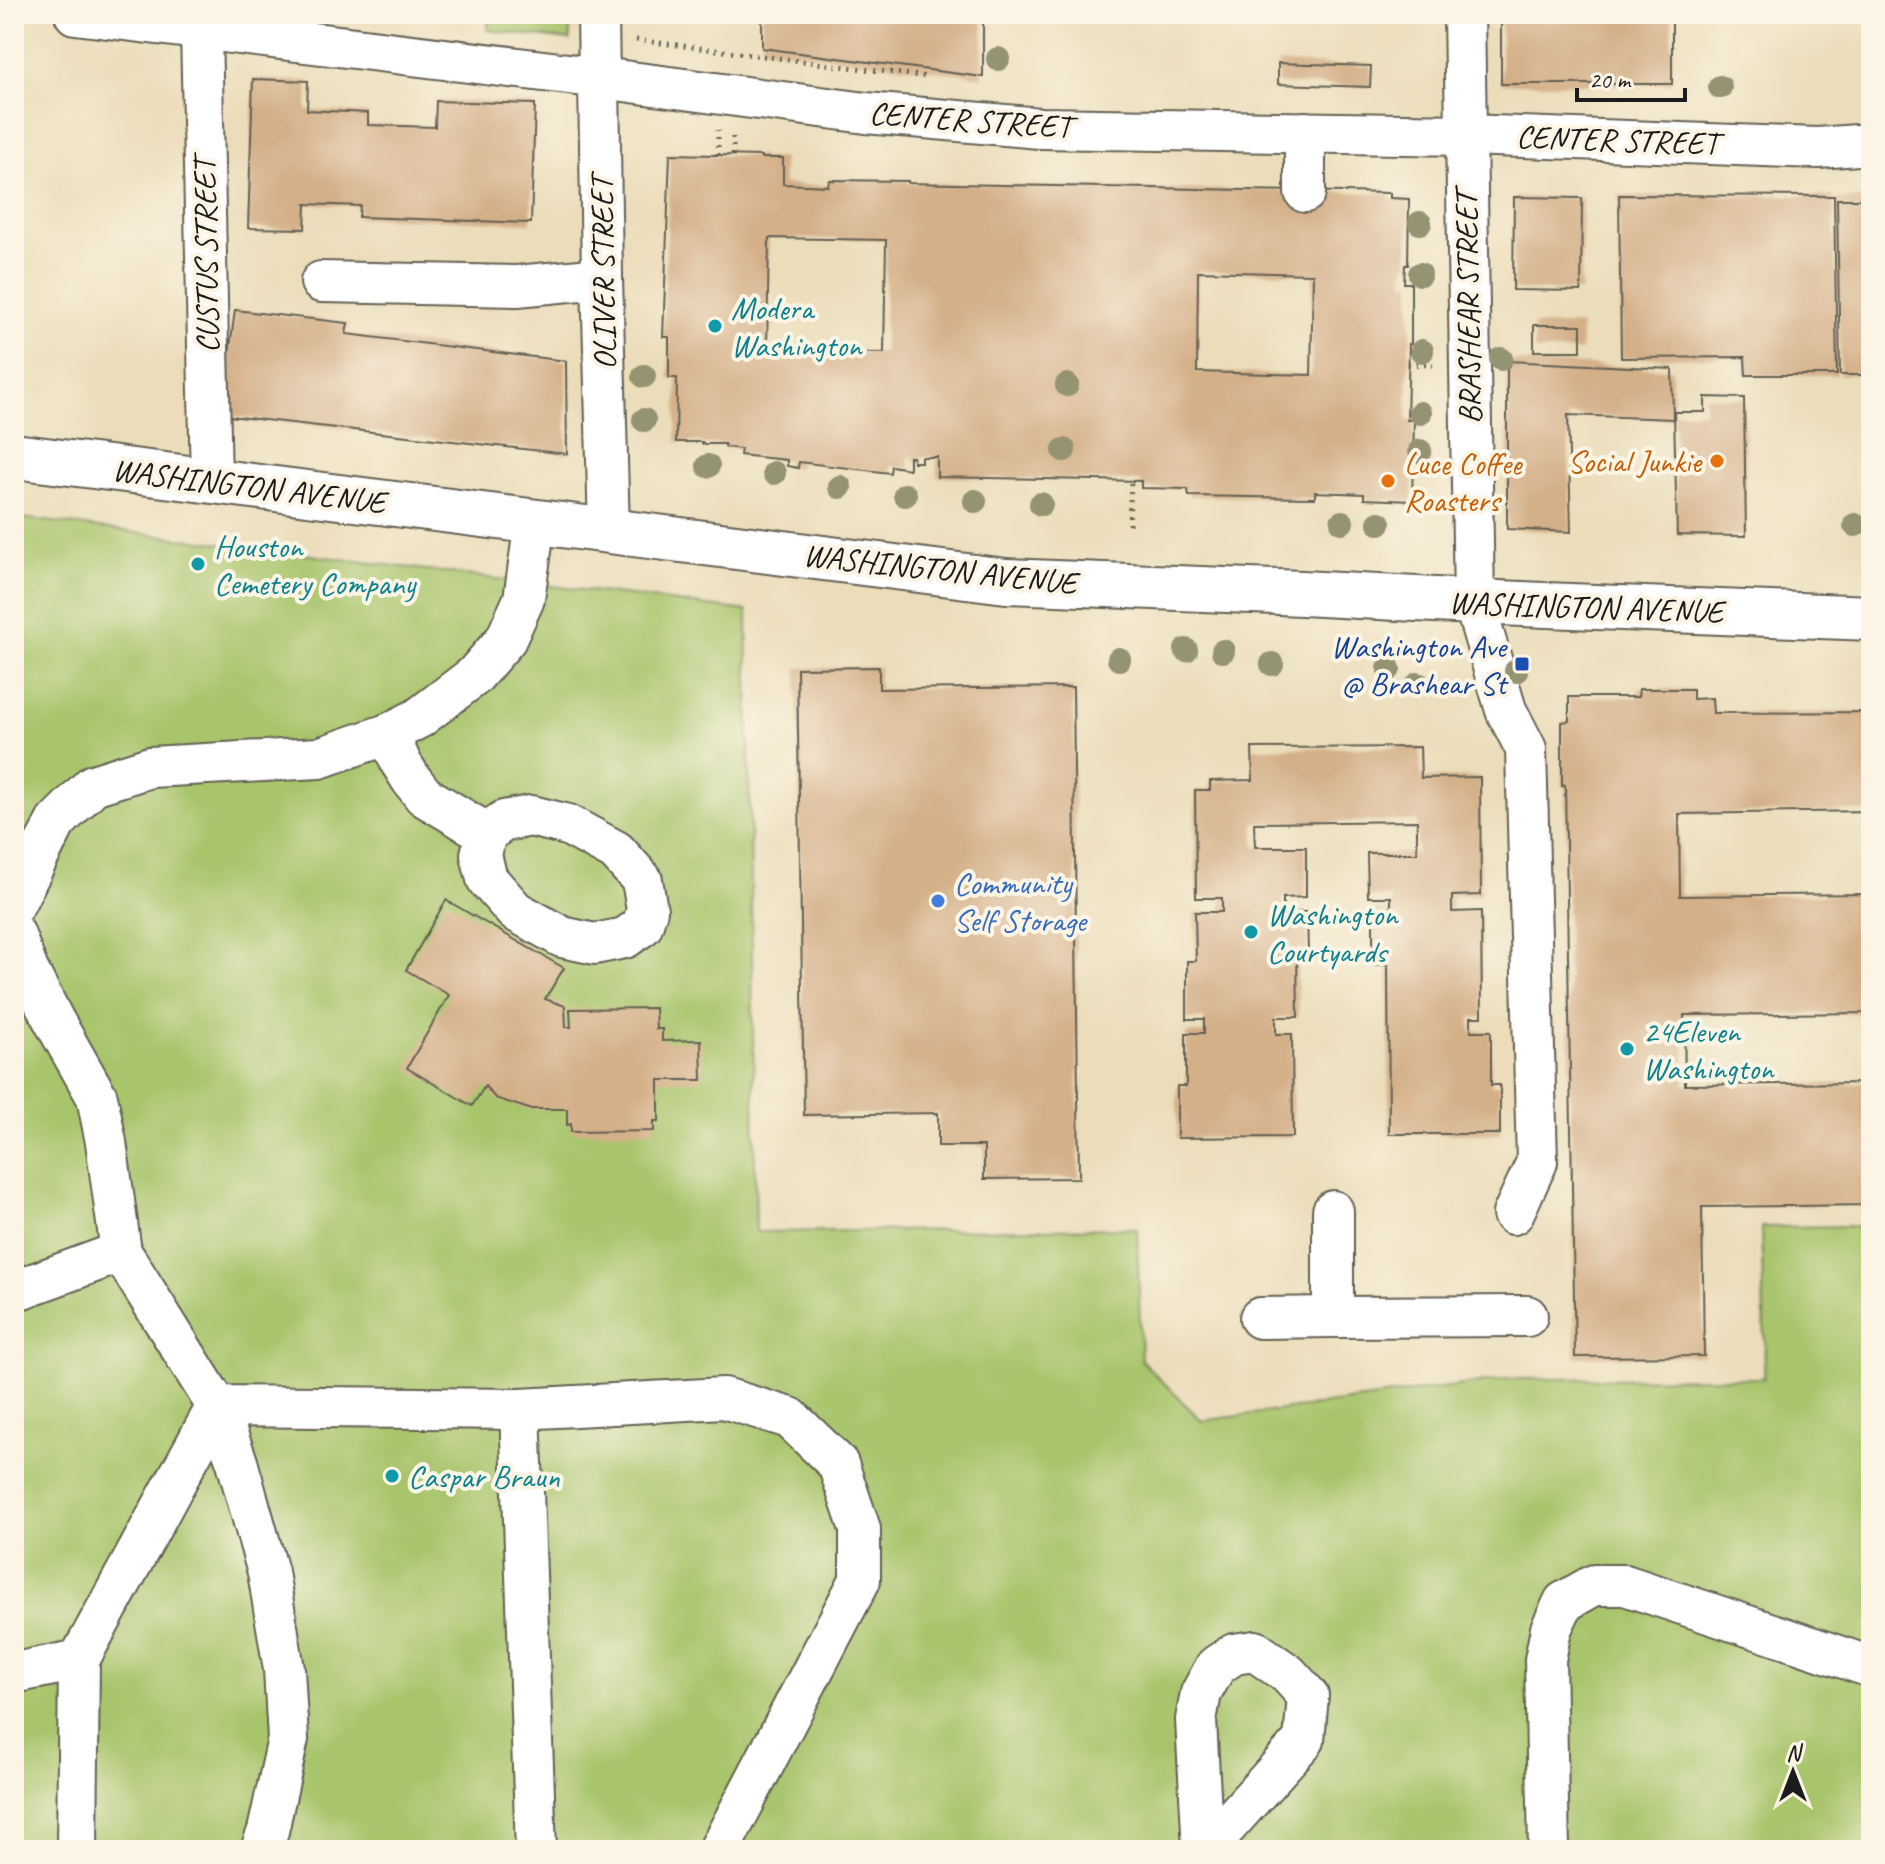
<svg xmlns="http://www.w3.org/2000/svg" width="1885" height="1864" viewBox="0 0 1885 1864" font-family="Caveat,sans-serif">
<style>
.green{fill:#a8c56c;stroke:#627044;stroke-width:2}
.building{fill:#d4b089;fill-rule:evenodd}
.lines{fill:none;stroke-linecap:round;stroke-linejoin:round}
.minor-casing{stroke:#646053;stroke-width:44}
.major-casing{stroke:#646053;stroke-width:48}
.path{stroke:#646053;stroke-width:5;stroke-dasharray:2 6;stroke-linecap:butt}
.minor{stroke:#fff;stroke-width:40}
.major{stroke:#fff;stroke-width:44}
.tree{fill:#949372}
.culture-dot{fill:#0f9aa8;stroke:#fcf5e5;stroke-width:3}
.food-dot{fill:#e8710a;stroke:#fcf5e5;stroke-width:3}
.transit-dot{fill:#1a4fb4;stroke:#fcf5e5;stroke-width:3}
.shop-dot{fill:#3f7fe0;stroke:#fcf5e5;stroke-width:3}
.labels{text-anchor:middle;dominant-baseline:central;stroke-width:8;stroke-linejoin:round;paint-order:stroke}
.street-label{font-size:32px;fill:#1c1c1c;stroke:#fcf5e5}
.culture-label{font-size:32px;fill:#0d838f;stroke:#fcf5e5;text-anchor:start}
.food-label{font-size:32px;fill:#c56008;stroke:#fcf5e5;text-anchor:end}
.transit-label{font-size:32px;fill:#164399;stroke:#fcf5e5;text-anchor:end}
.shop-label{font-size:32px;fill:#366cbe;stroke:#fcf5e5;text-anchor:start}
</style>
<rect width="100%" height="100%" fill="#fcf5e5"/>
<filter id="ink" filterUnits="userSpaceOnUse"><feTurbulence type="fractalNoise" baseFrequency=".0125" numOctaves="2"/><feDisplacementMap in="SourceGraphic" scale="16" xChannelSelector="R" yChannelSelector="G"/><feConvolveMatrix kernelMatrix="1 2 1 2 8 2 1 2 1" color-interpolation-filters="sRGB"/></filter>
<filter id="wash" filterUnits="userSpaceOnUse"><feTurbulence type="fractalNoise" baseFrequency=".006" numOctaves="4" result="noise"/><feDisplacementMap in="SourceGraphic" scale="32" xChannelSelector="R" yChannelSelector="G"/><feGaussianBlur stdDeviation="1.8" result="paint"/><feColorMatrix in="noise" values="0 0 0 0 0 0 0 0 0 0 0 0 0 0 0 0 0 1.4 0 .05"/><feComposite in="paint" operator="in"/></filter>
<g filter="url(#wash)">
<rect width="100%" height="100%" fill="#ebddba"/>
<g class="green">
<path d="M491 14H570V40L487 30Z"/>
<path d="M14 517 747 611 756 1232 1137 1228 1141 1360 1202 1421 1507 1379 1764 1378 1765 1344 1761 1227 1871 1226V1850H14Z"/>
</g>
<g id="blocks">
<g class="building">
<path d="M762 14H983V77L762 48Z"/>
<rect x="1501" y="14" width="171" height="70"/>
<path d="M1278 63 1371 66 1370 87 1278 84Z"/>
<path d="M253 79 308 81 307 110 368 113V125L435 127 436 101 535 104 531 223 359 217 360 206 306 204 305 229 248 228Z"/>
<path d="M670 154 762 156V158H783V184L828 186 829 180 908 181V183L1390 193V198L1409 199 1408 265H1405L1404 283H1411V344H1409L1407 420H1414L1412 501 1364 499V494L1315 492V498L1189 496 1188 489 1141 488V481L937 477V457H921V462H913V457H909V469L891 466 890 473 799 462 798 468 787 466V460L740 455 741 449 725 447V444H702V442H676L677 378H669V337H663ZM769 238 886 240 884 353 767 351ZM1198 271 1313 274 1311 375 1197 372Z"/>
<path d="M1619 195 1834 196 1837 375H1746L1745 357 1621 358Z"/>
<path d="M1514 197 1582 198 1581 291 1513 290Z"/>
<path d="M1837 199H1871V375H1840Z"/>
<path d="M235 310 348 323 346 334 566 361 567 454 221 415Z"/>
<rect x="1534" y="325" width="47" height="26"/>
<path d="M1507 361 1672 369 1673 419 1568 415 1571 532 1507 529Z"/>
<path d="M1705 397 1744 398 1746 536 1677 535 1674 412H1705Z"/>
<path d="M879 667V689L1073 687 1079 1178 984 1179V1146H938V1113L804 1115 797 668Z"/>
<path d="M1639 689H1693V699L1712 698 1713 713 1871 712V811L1679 814 1680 896 1871 894V1013L1684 1015 1685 1085 1871 1083V1205L1702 1207 1704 1356 1575 1357 1565 785 1562 786V722L1569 721V697H1638Z"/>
<path d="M1420 747 1421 778 1480 777 1481 895 1452 896V912L1481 911 1482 1017H1471V1031H1491V1085H1500V1134H1389L1388 964 1373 965V910H1391V897H1368L1367 853H1417V821L1254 823 1255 847H1306V897L1283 898V912H1307L1308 952H1297L1298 1017H1276V1034H1292L1293 1137 1177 1138V1086H1186V1033H1204V1019H1187V961H1196L1195 912H1222V898H1196L1195 790H1210V781L1253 780 1252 748Z"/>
<path d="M446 900 564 968 545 999 565 1006 566 1027H571L570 1009 655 1008 656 1029H662V1041L701 1040 702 1080H659V1121H654V1131L571 1132V1124L567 1125V1109H529L495 1098 485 1086 472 1106 407 1068 449 995 406 970Z"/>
</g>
</g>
</g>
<g filter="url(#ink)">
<use href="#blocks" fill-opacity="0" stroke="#646053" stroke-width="2"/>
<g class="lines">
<g class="minor-casing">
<g id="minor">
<path d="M75 14 601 78 866 113 1040 128 1466 135 1818 148 1871 144"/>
<path d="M598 14 602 278 609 531"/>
<path d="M1464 14 1474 602 1506 710 1526 749 1537 1162 1513 1214"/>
<path d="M201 30 211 481"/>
<path d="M1305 132V192"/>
<path d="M321 282 517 286 602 278"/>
<path d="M388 734 401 763 411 779 424 796 486 833 481 855 487 879 515 911 562 937 595 944 625 938 642 926 647 910 642 880 616 851 568 825 531 816 504 821 486 833"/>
<path d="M14 905 56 822 93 785 150 767 319 758 388 734 419 718 474 676 506 639 524 599 535 522"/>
<path d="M14 933 28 970 53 1019 97 1097 106 1142 121 1252 217 1406 520 1409 724 1398 790 1418 838 1464 860 1529V1580L719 1850"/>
<path d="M1333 1211V1317L1527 1316"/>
<path d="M14 1291 121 1252"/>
<path d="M1260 1318 1333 1317"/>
<path d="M217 1406 237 1462 268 1572 284 1669 288 1739 268 1831 261 1850"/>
<path d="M520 1409 536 1850"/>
<path d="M14 1673 79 1660 217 1406"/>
<path d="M77 1850 79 1660"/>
<path d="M1203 1850 1196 1720 1201 1693 1216 1666 1234 1654 1255 1651 1288 1674 1308 1696 1304 1740 1205 1850"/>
<path d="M1549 1850 1545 1660 1551 1629 1564 1602 1594 1585H1625L1871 1667"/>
</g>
</g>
<g class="major-casing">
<path id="major" d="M14 456 1006 581 1302 593 1474 602 1871 618"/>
</g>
<g class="path">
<path d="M636 40 927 77"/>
<path d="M718 155V130"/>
<path d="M733 155V132"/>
<path d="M1408 364 1433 365"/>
<path d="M1129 525 1131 481"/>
</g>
<use href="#minor" class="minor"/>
<use href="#major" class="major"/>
</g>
<g class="tree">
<circle cx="998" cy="59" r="12"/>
<circle cx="1720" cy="87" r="12"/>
<circle cx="1420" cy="223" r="12"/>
<circle cx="1420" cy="274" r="12"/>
<circle cx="1422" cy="351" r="12"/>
<circle cx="1501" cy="359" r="12"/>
<circle cx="644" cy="376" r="12"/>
<circle cx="1067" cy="385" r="12"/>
<circle cx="1420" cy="413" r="12"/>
<circle cx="644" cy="420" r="12"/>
<circle cx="1064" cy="450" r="12"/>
<circle cx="1420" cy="451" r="12"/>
<circle cx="708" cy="466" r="12"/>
<circle cx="774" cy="473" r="12"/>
<circle cx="840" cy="487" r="12"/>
<circle cx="905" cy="495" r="12"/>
<circle cx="975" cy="501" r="12"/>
<circle cx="1041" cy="504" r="12"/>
<circle cx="1342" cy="522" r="12"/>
<circle cx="1379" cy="523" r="12"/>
<circle cx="1855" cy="525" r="12"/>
<circle cx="1186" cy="650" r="12"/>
<circle cx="1223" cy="651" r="12"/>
<circle cx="1119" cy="659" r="12"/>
<circle cx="1272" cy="664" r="12"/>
<circle cx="1389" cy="669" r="12"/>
<circle cx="1516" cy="671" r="12"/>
<circle cx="1418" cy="684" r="12"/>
</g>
</g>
<g class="culture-dot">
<circle cx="715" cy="326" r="8"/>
<circle cx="198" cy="564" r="8"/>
<circle cx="1251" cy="932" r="8"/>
<circle cx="1627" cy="1049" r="8"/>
<circle cx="392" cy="1476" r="8"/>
</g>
<g class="food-dot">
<circle cx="1717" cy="461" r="8"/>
<circle cx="1388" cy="481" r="8"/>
</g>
<rect class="transit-dot" x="1514" y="656" width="16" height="16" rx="4"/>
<circle class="shop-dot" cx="938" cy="901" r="8"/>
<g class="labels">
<g class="street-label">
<text transform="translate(970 120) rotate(4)">CENTER STREET</text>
<text transform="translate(1617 140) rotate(2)">CENTER STREET</text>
<text transform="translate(206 256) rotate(-91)">CUSTUS STREET</text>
<text transform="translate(603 273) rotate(-91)">OLIVER STREET</text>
<text transform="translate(1468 308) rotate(-91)">BRASHEAR STREET</text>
<text transform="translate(249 486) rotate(7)">WASHINGTON AVENUE</text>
<text transform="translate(940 569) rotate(6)">WASHINGTON AVENUE</text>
<text transform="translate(1586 607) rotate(2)">WASHINGTON AVENUE</text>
</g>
<g class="culture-label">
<text x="731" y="308">Modera<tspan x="731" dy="37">Washington</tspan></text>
<text x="214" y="546">Houston<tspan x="214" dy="37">Cemetery Company</tspan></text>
<text x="1267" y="914">Washington<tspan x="1267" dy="37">Courtyards</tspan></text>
<text x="1643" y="1031">24Eleven<tspan x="1643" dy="37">Washington</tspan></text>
<text x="408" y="1476">Caspar Braun</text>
</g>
<g class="food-label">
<text x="1701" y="461">Social Junkie</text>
<text x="1404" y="463" text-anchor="start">Luce Coffee<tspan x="1404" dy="37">Roasters</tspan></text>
</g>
<g class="transit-label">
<text x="1506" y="646">Washington Ave<tspan x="1506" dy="37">@ Brashear St</tspan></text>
</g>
<g class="shop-label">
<text x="954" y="883">Community<tspan x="954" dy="37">Self Storage</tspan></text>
</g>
</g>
<rect width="1885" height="1864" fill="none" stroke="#fcf5e5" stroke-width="48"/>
<g transform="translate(1793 1772)" stroke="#fcf5e5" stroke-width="6" paint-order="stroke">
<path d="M0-6L14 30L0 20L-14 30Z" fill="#1c1c1c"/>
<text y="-12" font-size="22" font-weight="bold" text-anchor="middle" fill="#1c1c1c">N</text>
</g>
<path d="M1577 88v12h108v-12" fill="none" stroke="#1c1c1c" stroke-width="4"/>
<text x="1589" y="88" font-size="24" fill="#1c1c1c" stroke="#fcf5e5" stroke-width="6" paint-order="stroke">20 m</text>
</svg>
